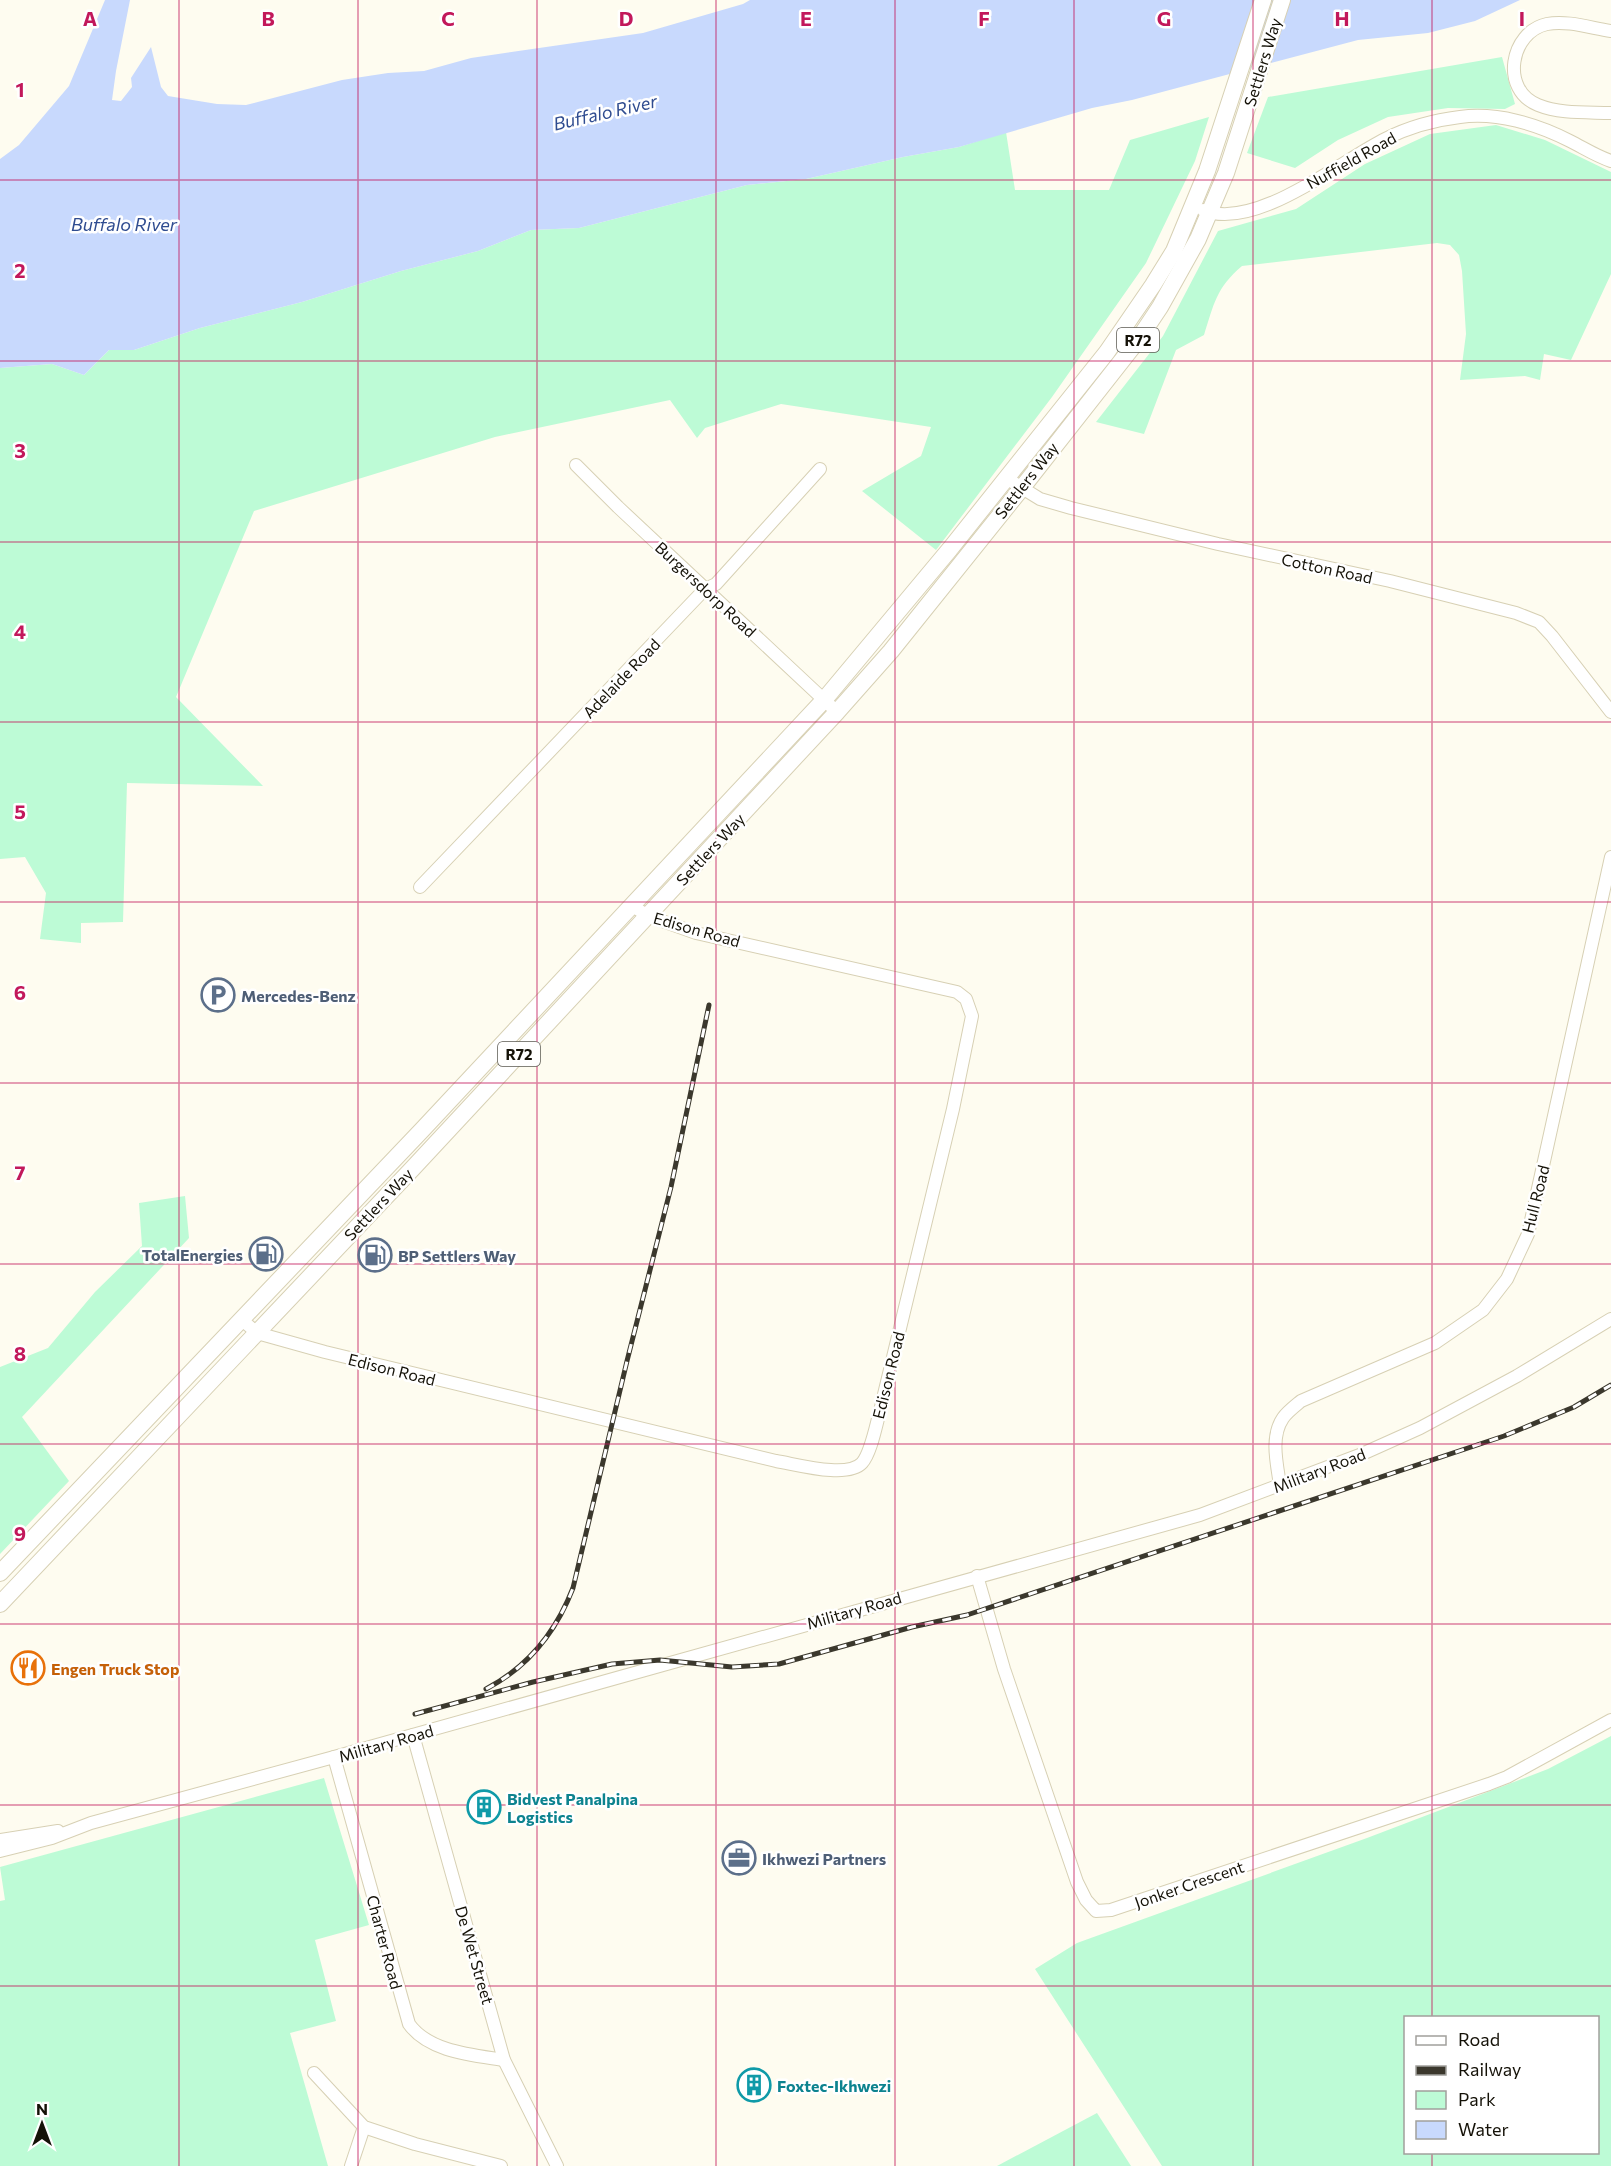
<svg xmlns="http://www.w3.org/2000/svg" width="1611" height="2166" viewBox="0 0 1611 2166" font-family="Commissioner,sans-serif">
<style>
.green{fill:#bdfbd6;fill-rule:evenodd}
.water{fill:#c8d9fd}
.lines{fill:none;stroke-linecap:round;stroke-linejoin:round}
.minor-casing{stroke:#d7d0b4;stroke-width:14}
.major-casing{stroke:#d7d0b4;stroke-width:18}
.minor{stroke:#fff;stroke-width:12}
.major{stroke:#fff;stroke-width:16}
.rail-casing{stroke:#3b382d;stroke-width:5}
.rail{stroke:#fff;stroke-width:3;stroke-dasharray:9;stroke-linecap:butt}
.grid{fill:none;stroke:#c2185b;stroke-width:1.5;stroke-opacity:0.55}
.labels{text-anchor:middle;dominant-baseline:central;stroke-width:5;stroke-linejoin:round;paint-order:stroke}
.shield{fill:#fff;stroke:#5b5952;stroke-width:1.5}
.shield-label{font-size:15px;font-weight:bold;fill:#151208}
.street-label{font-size:16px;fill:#151208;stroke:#fff}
.service-label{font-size:16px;font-weight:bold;fill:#4e5e75;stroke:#fff;text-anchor:start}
.food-label{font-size:16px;font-weight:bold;fill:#c56008;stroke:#fff;text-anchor:start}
.culture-label{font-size:16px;font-weight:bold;fill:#0d838f;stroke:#fff;text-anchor:start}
.water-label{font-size:18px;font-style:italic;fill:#2f4c90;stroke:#fff}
.grid-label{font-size:20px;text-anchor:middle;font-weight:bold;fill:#c2185b;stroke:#fff;stroke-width:5;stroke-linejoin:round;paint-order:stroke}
</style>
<rect width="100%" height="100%" fill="#fefcf0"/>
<g class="green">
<path d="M1502 57 1515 104 1505 109 1448 108 1388 117 1338 140 1295 168 1247 153 1268 97Z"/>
<path d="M1209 117 1195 161 1146 263 1052 397 936 550 862 491 921 456 931 427 781 404 705 428 697 438 670 400 495 437 254 511 176 697 263 786 127 783 123 922 81 923V943L40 939 46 893 25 857 0 859V368L52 364 84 375 109 350H134L200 328 302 302 401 271 478 251 531 230 579 228 747 185 806 179 903 157 959 147 1006 132 1015 190H1109L1130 140Z"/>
<path d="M1496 125 1545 140 1611 172V274L1571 360 1544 354 1540 380 1525 376 1460 380 1466 334 1462 271 1459 255 1450 245 1437 243 1242 266C1216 288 1214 304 1204 335L1176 350 1144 434 1096 422 1163 336 1218 231 1296 209 1365 164 1430 134Z"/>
<path d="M185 1196 189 1238 22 1417 69 1481 0 1554V1367L48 1348 95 1292 142 1246 139 1203Z"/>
<path d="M1611 1736V2166H1162L1035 1969 1077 1943 1367 1838 1548 1769ZM1406 2018H1598V2152H1406Z"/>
<path d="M324 1778 369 1925 315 1940 336 2021 290 2033 328 2166H0V1901L5 1900 0 1867Z"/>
<path d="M1097 2113 1131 2166H997Z"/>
</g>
<path class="water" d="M105 0H130L116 71 112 100 121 101 132 87 131 78 151 47 161 87 168 96 217 104 246 105 342 80 388 73 424 71 471 58 643 33 743 4 750 0H1520L1475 21 1428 33 1358 40 1132 100 1092 108 959 147 903 157 806 179 747 185 579 228 531 230 478 251 401 271 302 302 200 328 134 350H109L84 375 52 364 0 368V159L19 145 69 86Z"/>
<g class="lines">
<g class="minor-casing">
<g id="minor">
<path d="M1611 31C1591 28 1567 20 1547 24 1510 32 1500 90 1538 105 1560 114 1587 112 1611 113"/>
<path d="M1203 210C1254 232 1341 161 1385 139 1409 127 1434 120 1460 117 1497 112 1537 124 1570 141 1584 148 1596 156 1611 161"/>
<path d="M576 465 618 507 837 712"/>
<path d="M1006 478 1040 499 1071 508 1218 544 1390 581 1516 613 1539 622 1552 636 1611 712"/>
<path d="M420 887 705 589 716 584 820 469"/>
<path d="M241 1319 257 1333 325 1352 776 1461C796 1464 847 1479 862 1463 871 1453 876 1425 880 1411L953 1109 972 1016 966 999 957 992 696 933 648 916 631 905"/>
<path d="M1280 1485C1277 1464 1270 1437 1283 1418 1287 1412 1295 1406 1301 1401L1435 1343 1483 1310 1507 1279 1528 1234 1611 857"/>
<path d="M977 1576 1004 1669 1077 1882 1086 1900 1096 1911 1111 1910 1489 1784 1507 1777 1611 1720"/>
<path d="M413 1735 504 2060 557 2166"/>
<path d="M334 1757 409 2024C429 2052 473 2055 504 2060"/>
<path d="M0 1840 58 1831"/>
<path d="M0 1851 52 1838 91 1823 334 1757 1200 1515 1362 1454 1420 1428 1517 1376 1611 1319"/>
<path d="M314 2073 364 2127 415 2144 501 2166"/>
<path d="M351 2166 364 2127"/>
</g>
</g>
<g class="major-casing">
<g id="major">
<path d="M0 1573 422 1130 824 700 950 549 1107 352 1153 285 1174 251 1207 171 1263 0"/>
<path d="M0 1604 413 1168 837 712 891 651 1021 489 1138 340 1160 307 1198 239 1226 173 1282 0"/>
</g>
</g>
<use href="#minor" class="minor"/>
<use href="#major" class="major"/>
<g class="rail-casing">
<g id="rail">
<path d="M486 1689C528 1667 556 1632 573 1588L627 1361 671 1187 709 1005"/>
<path d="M415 1714 533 1682 612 1664 660 1660 732 1667 779 1664 912 1627 967 1615 1504 1436 1574 1407 1611 1385"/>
</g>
</g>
<use href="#rail" class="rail"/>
</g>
<path class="grid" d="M179 0V2166M358 0V2166M537 0V2166M716 0V2166M895 0V2166M1074 0V2166M1253 0V2166M1432 0V2018M0 180H1611M0 361H1611M0 542H1611M0 722H1611M0 902H1611M0 1083H1611M0 1264H1611M0 1444H1611M0 1624H1611M0 1805H1611M0 1986H1611M1432 2152V2166"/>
<defs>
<g id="parking-ring" transform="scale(1.725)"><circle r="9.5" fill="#fff" stroke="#5c6f8a" stroke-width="1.5"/><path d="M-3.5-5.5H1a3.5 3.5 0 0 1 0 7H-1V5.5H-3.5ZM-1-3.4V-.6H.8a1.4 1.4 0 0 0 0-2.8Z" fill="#5c6f8a"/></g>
<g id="fuel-ring" transform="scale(1.725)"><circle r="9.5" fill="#fff" stroke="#5c6f8a" stroke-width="1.5"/><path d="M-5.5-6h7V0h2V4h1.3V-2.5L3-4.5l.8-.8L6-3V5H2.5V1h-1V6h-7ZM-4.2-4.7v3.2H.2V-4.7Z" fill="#5c6f8a"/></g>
<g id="restaurant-ring" transform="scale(1.725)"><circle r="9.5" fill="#fff" stroke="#e8710a" stroke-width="1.5"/><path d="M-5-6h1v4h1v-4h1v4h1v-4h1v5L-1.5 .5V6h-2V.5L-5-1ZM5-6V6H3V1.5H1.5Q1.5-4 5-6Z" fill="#e8710a"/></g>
<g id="building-ring" transform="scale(1.725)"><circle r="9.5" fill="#fff" stroke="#0f9aa8" stroke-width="1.5"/><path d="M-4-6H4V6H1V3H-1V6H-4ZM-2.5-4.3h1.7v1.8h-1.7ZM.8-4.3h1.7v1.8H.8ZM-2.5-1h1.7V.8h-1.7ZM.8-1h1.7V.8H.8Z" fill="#0f9aa8"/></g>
<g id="office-ring" transform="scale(1.725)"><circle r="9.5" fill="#fff" stroke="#5c6f8a" stroke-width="1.5"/><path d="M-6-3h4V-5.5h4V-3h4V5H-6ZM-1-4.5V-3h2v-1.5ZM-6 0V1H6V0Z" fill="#5c6f8a"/></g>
</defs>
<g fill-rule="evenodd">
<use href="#parking-ring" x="218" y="995"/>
<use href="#fuel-ring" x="266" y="1254"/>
<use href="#fuel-ring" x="375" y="1255"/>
<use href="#restaurant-ring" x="28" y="1668"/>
<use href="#building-ring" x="484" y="1807"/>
<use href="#office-ring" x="739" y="1858"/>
<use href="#building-ring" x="754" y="2085"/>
</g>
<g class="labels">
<g class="shield">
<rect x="1117" y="328" width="42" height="24" rx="4.5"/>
<rect x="498" y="1042" width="42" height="24" rx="4.5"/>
</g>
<g class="shield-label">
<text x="1138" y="340">R72</text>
<text x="519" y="1054">R72</text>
</g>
<g class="street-label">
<text transform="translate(1262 62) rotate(-73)">Settlers Way</text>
<text transform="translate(1351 160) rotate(-29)">Nuffield Road</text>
<text transform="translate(1026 480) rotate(-52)">Settlers Way</text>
<text transform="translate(1327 568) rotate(12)">Cotton Road</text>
<text transform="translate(706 589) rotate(43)">Burgersdorp Road</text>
<text transform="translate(621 678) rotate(-46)">Adelaide Road</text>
<text transform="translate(710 849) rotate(-47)">Settlers Way</text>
<text transform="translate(697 929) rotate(16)">Edison Road</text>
<text transform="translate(1535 1199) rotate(-76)">Hull Road</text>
<text transform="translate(378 1204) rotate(-47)">Settlers Way</text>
<text transform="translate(392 1369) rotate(14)">Edison Road</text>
<text transform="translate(888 1375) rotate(-76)">Edison Road</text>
<text transform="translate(1319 1470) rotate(-21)">Military Road</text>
<text transform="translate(854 1610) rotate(-16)">Military Road</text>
<text transform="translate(386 1743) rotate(-16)">Military Road</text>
<text transform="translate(1189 1884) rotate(-19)">Jonker Crescent</text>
<text transform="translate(385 1942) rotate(75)">Charter Road</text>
<text transform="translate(475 1955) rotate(74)">De Wet Street</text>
</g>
<g class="service-label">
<text x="241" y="995">Mercedes-Benz</text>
<text x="243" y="1254" text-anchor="end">TotalEnergies</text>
<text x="398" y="1255">BP Settlers Way</text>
<text x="762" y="1858">Ikhwezi Partners</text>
</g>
<g class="food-label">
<text x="51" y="1668">Engen Truck Stop</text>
</g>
<g class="culture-label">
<text x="507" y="1798">Bidvest Panalpina<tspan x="507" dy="18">Logistics</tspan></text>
<text x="777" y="2085">Foxtec-Ikhwezi</text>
</g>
<g class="water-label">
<text transform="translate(605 112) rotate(-13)">Buffalo River</text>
<text x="124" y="224">Buffalo River</text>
</g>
</g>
<g class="grid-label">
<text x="90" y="26">A</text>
<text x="268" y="26">B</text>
<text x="448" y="26">C</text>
<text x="626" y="26">D</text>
<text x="806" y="26">E</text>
<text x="984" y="26">F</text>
<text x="1164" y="26">G</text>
<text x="1342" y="26">H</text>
<text x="1522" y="26">I</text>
<text x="20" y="97">1</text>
<text x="20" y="278">2</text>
<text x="20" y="458">3</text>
<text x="20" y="639">4</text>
<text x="20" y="819">5</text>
<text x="20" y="1000">6</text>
<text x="20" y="1180">7</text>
<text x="20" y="1361">8</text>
<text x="20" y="1541">9</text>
</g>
<rect x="1404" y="2016" width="195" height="138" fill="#ffffff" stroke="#a1a09c" stroke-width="1.5"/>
<rect x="1416" y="2036" width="30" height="9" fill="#ffffff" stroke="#a1a09c" stroke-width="1.5"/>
<text x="1458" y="2046" font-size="18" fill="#151208">Road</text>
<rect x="1416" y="2066" width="30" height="9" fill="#3b382d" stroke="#a1a09c" stroke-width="1.5"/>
<text x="1458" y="2076" font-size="18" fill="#151208">Railway</text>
<rect x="1416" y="2091" width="30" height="18" fill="#bdfbd6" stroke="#a1a09c" stroke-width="1.5"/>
<text x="1458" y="2106" font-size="18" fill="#151208">Park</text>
<rect x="1416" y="2121" width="30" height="18" fill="#c8d9fd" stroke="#a1a09c" stroke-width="1.5"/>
<text x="1458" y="2136" font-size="18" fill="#151208">Water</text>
<g transform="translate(42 2124)" stroke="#ffffff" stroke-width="4.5" paint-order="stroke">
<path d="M0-4.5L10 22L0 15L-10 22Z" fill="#151208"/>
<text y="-9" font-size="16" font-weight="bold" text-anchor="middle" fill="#151208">N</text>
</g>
</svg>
